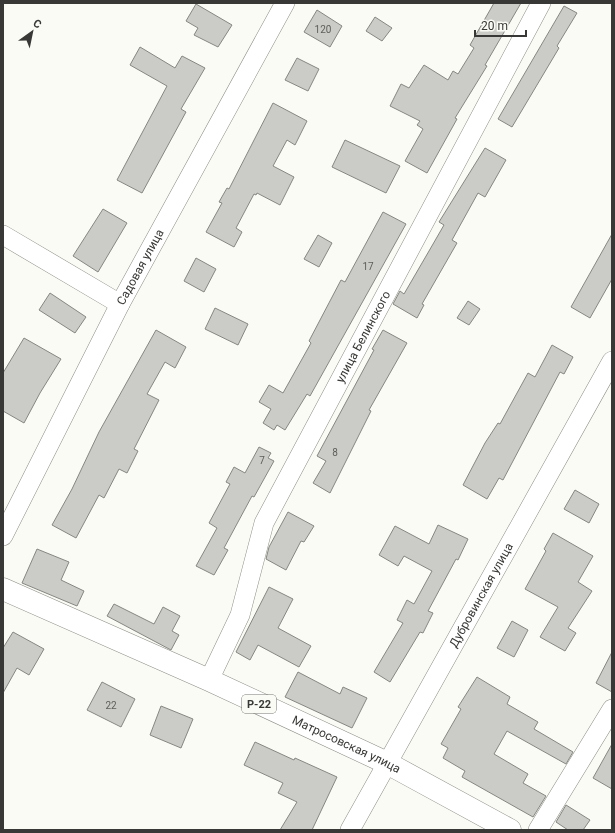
<svg xmlns="http://www.w3.org/2000/svg" width="615" height="833" viewBox="0 0 615 833" font-family="Roboto,sans-serif">
<style>
.building{fill:#cbccc7;stroke:#868782}
.lines{fill:none;stroke-linecap:round;stroke-linejoin:round}
.minor-casing{stroke:#8c8c87;stroke-width:20}
.trunk-casing{stroke:#8c8c87;stroke-width:23}
.minor{stroke:#fff;stroke-width:19}
.trunk{stroke:#fff;stroke-width:22}
.labels{text-anchor:middle;dominant-baseline:central;stroke-width:3;stroke-linejoin:round;paint-order:stroke}
.number-label{font-size:10px;fill:#5d5d5a}
.shield{fill:#fbfbf6;stroke:#727270;stroke-width:1}
.shield-label{font-size:11px;font-weight:bold;fill:#383836}
.street-label{font-size:12px;fill:#383836;stroke:#fbfbf6}
</style>
<rect width="100%" height="100%" fill="#fbfbf6"/>
<g class="building">
<path d="M494 3H521L485 65 487 66 455 118 457 119 427 173 405 161 423 129 417 125 420 121 390 106 401 84 409 88 424 65 448 80 453 71 458 74 474 48 470 45Z"/>
<path d="M196 4 232 25 218 47 194 35 198 28 186 21Z"/>
<path d="M564 6 577 13 557 46 559 48 512 127 498 119Z"/>
<path d="M317 10 342 26 330 47 304 32Z"/>
<path d="M375 17 392 28 382 41 366 31Z"/>
<path d="M140 47 175 68 182 56 205 68 181 109 186 112 142 193 117 180 167 86 130 65Z"/>
<path d="M297 58 319 69 308 91 285 80Z"/>
<path d="M273 103 307 121 295 145 287 140 273 166 294 177 280 205 257 193 256 195 254 194 236 228 242 232 234 247 206 232 222 203 219 202 227 188 229 189Z"/>
<path d="M345 140 400 166 386 193 332 167Z"/>
<path d="M485 148 506 160 485 197 478 193 452 240 457 243 422 304 424 305 417 318 393 304 400 291 404 294 429 251 444 225 439 222Z"/>
<path d="M103 209 127 223 98 272 73 256Z"/>
<path d="M383 212 406 224 310 396 307 394 285 430 277 425 274 430 263 423 271 409 259 402 269 385 283 393 311 343 309 341 341 280 345 282Z"/>
<path d="M612 234V279L590 318 571 307Z"/>
<path d="M318 235 332 243 319 267 304 259Z"/>
<path d="M196 258 216 269 204 292 184 281Z"/>
<path d="M50 293 86 317 75 333 39 310Z"/>
<path d="M468 301 480 309 469 325 457 318Z"/>
<path d="M215 308 248 324 238 345 205 329Z"/>
<path d="M156 330 186 347 175 368 165 362 147 394 159 400 134 449 138 451 127 473 119 469 104 498 99 495 76 538 52 525 72 489 99 432Z"/>
<path d="M383 330 407 343 369 410 371 411 330 493 313 483 326 461 317 456 374 350 372 349Z"/>
<path d="M24 338 61 359 40 393 24 423 3 411V373Z"/>
<path d="M552 345 573 357 564 374 560 372 503 480 499 478 487 499 463 485 485 443 498 423 500 424 528 373 535 377Z"/>
<path d="M259 447 271 453 268 458 274 461 254 497 252 496 224 548 228 550 214 575 196 566 217 528 209 523 230 484 226 482 234 467 245 473Z"/>
<path d="M575 490 599 504 589 523 564 509Z"/>
<path d="M288 512 314 526 304 542 301 541 286 570 266 559 269 547Z"/>
<path d="M438 525 468 539 458 560 456 559 428 611 433 613 423 633 420 632 390 682 374 672 403 623 397 620 407 600 414 604 432 571 404 556 398 566 379 555 395 526 429 544Z"/>
<path d="M553 533 593 556 578 582 592 591 568 628 576 633 565 651 540 637 558 607 525 589 546 551 544 549Z"/>
<path d="M37 549 69 562 61 580 84 591 77 606 22 583Z"/>
<path d="M269 587 293 599 278 628 311 646 299 667 258 645 250 660 236 652Z"/>
<path d="M114 604 154 624 163 607 180 616 172 631 179 635 171 650 107 616Z"/>
<path d="M512 621 528 630 514 657 497 648Z"/>
<path d="M13 632 44 649 29 675 17 668 3 693V648Z"/>
<path d="M612 652V692L596 683Z"/>
<path d="M298 672 340 694 343 687 367 698 352 728 285 697Z"/>
<path d="M477 677 510 697 507 704 538 722 534 729 573 752 566 764 507 731 494 754 528 774 523 783 546 796 533 817 462 777 465 771 443 758 448 748 441 744 461 709 458 707Z"/>
<path d="M102 682 135 699 121 727 87 710Z"/>
<path d="M161 706 193 719 181 748 150 735Z"/>
<path d="M255 742 294 760 295 758 337 777 312 830H280L297 802 278 793 283 783 244 765Z"/>
<path d="M612 744V789L593 778Z"/>
<path d="M566 805 590 820 583 830H568L556 822Z"/>
</g>
<g class="lines">
<g class="minor-casing">
<g id="minor">
<path d="M3 235 120 304"/>
<path id="s1" d="M3 536 120 304 285 3"/>
<path id="s2" d="M209 680 240 615 264 523 541 3"/>
<path id="s3" d="M350 830 612 361"/>
<path d="M538 830 612 709"/>
</g>
</g>
<g class="trunk-casing">
<g id="trunk">
<path id="s4" d="M3 589 209 680 387 763 510 830"/>
</g>
</g>
<use href="#minor" class="minor"/>
<use href="#trunk" class="trunk"/>
</g>
<g class="labels">
<g class="number-label">
<text x="323" y="29">120</text>
<text x="368" y="266">17</text>
<text x="335" y="452">8</text>
<text x="262" y="460">7</text>
<text x="111" y="705">22</text>
</g>
<rect class="shield" x="242" y="695" width="34" height="18" rx="3"/>
<g class="shield-label">
<text x="259" y="704">Р-22</text>
</g>
<g class="street-label">
<text stroke="none"><textPath href="#s1" startOffset="302">Садовая улица</textPath></text>
<text stroke="none"><textPath href="#s2" startOffset="378">улица Белинского</textPath></text>
<text stroke="none"><textPath href="#s3" startOffset="269">Дубровинская улица</textPath></text>
<text stroke="none"><textPath href="#s4" startOffset="377">Матросовская улица</textPath></text>
</g>
</g>
<rect width="615" height="833" fill="none" stroke="#383836" stroke-width="8"/>
<g transform="translate(32 32) rotate(33)" stroke="#fbfbf6" stroke-width="3" paint-order="stroke">
<path d="M0-3L7 15L0 10L-7 15Z" fill="#383836"/>
<text y="-6" font-size="11" font-weight="bold" text-anchor="middle" fill="#383836">С</text>
</g>
<path d="M475 30v6h51v-6" fill="none" stroke="#383836" stroke-width="2"/>
<text x="481" y="30" font-size="12" fill="#383836" stroke="#fbfbf6" stroke-width="3" paint-order="stroke">20 m</text>
</svg>
